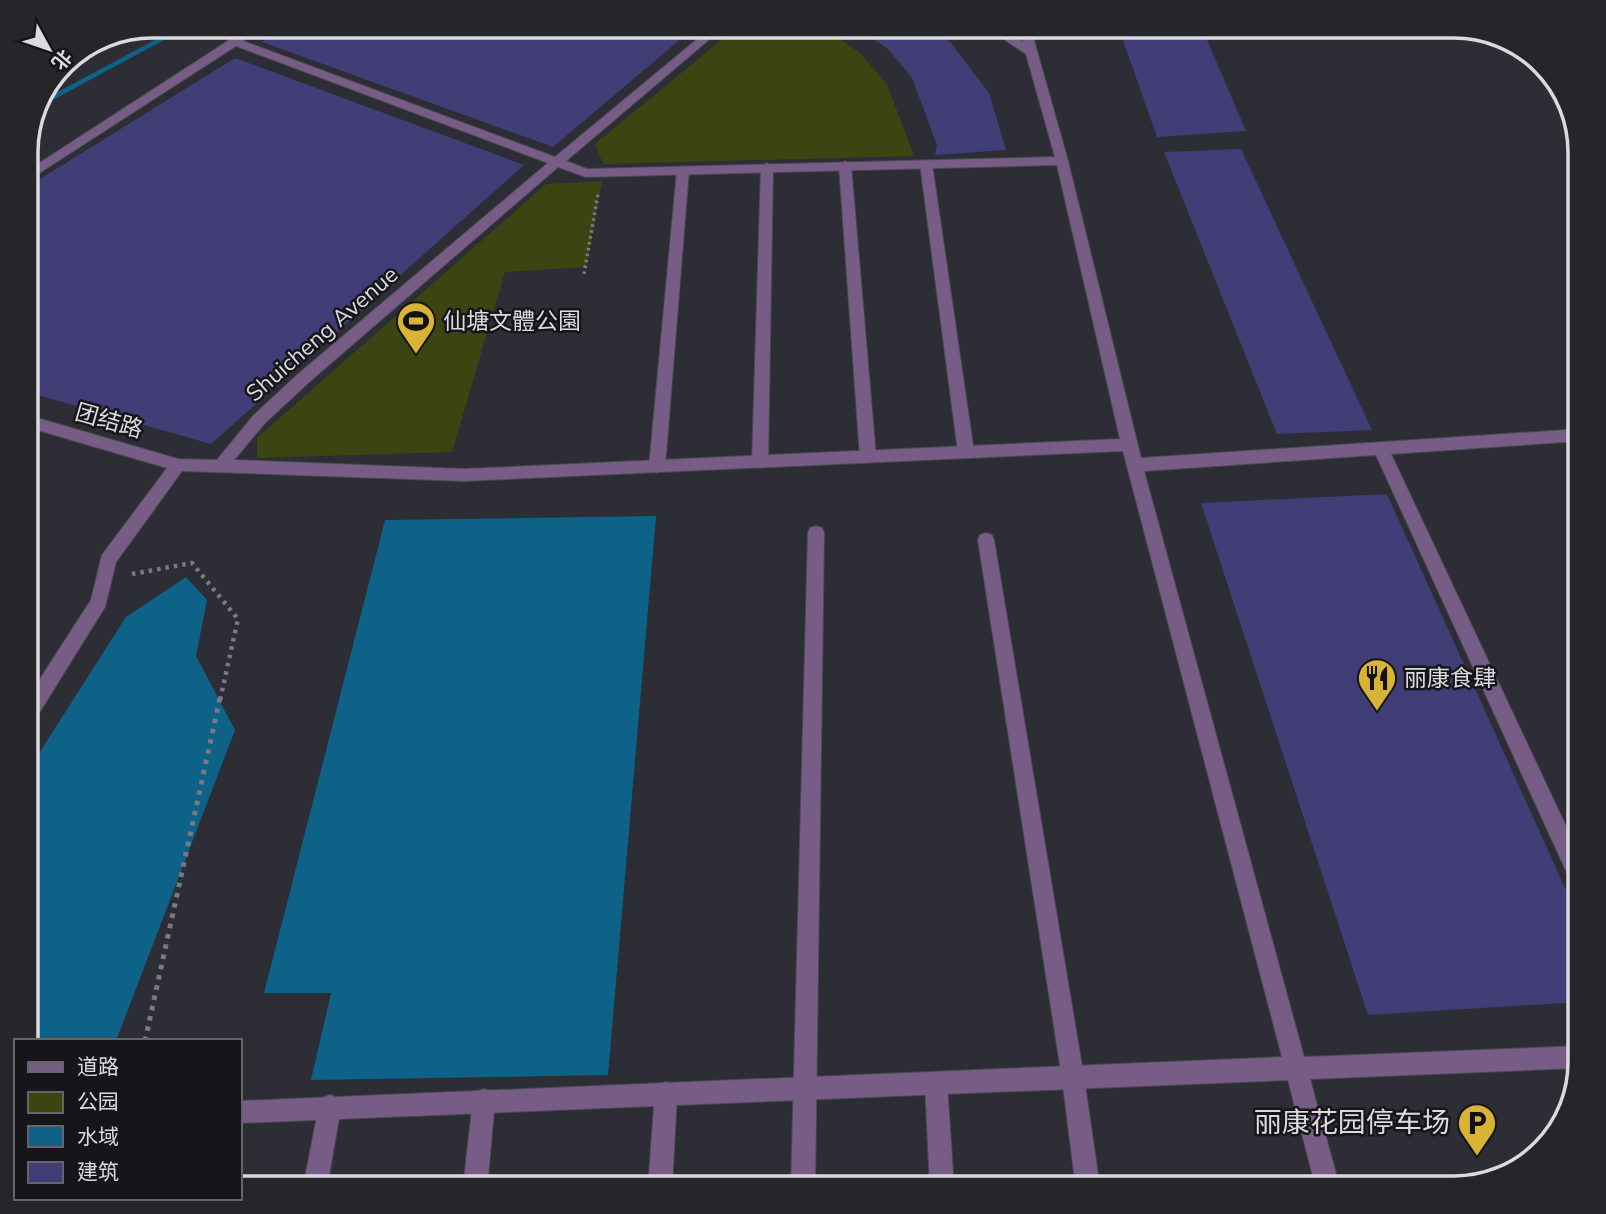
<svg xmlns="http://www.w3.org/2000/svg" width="1606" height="1214" viewBox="0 0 1606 1214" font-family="'Nunito Sans','Noto Sans SC',sans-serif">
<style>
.green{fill:#3c4512}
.water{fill:#0e6288}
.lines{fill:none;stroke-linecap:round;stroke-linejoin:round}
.stream{fill:#0e6288;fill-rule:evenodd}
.building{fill:#413d77}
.service-casing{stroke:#494950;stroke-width:2}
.minor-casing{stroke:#494950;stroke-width:2}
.path-far2{stroke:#797980;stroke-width:3.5;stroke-dasharray:2.5 3.5;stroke-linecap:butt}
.path-far1{stroke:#797980;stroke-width:4.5;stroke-dasharray:3.5 5;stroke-linecap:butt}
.path{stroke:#797980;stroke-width:5;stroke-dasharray:4.5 6;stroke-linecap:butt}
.service{fill:#775d85;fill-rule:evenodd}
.minor{fill:#775d85;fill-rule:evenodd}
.labels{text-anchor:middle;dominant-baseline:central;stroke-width:5;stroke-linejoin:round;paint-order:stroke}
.poi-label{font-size:23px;fill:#dadadf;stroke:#16161a;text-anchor:start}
.street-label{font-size:23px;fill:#dadadf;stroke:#16161a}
.near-poi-label{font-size:28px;fill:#dadadf;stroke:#16161a;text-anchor:end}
.rim{fill:none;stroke:#dadadf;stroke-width:3.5}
</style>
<rect width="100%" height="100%" fill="#2d2d35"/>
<g class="green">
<path d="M738 26H822L860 53 887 84 914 156 603 164 595 144Z"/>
<path d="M602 181 586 267 505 272 452 452 257 458V438L546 184Z"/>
</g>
<g class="water">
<path d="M656 516 608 1075 311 1080 331 993H264L385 520Z"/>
<path d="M186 577 207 600 196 656 235 730 116 1041H27V772L126 617Z"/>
</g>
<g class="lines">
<path class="stream" d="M181 26H190L36 109 37 103Z"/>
</g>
<g class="building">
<path d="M284 26H696L553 147 262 42Z"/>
<path d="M853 26H929L951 43 989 93 1006 150 935 155 937 145 912 78 888 49Z"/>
<path d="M1118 26H1201L1246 131 1157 137Z"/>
<path d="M235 58 524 165 211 444 27 392V187Z"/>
<path d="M1241 149 1372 430 1277 434 1164 152Z"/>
<path d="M1387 494 1580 921V1002L1368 1015 1201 503Z"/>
</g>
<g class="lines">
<g class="service-casing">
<g id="service">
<path d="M926 160 932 164 974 452 966 458 958 452 920 164Z"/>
<path d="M845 161 851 165 876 457 868 463 860 457 839 165Z"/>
<path d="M767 163 773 167 768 462 760 468 752 462 761 167Z"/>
<path d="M683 166 689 170 665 467 657 473 649 467 677 170Z"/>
<path d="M816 526 822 528 824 533 815 1188H791L808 533 810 528Z"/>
<path d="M986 533 992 535 994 540 1084 1078 1100 1188H1076L1062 1078 978 540 980 535Z"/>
<path d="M936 1072 944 1075 947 1083 954 1188H930L925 1083 928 1075Z"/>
<path d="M666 1082 674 1085 677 1093 672 1188H648L655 1093 658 1085Z"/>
<path d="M484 1089 492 1092 495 1100 487 1188H463L473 1100 476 1092Z"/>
<path d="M330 1095 338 1098 341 1106 327 1188H303L319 1106 322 1098Z"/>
</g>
</g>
<g class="minor-casing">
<path id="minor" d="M251 26H264L243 41 555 157 713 26H725L566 161 587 169 1055 157 1026 54 984 26H997L1023 42 1018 26H1030L1068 161 1141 458 1580 429V441L1391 454 1580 856V889L1573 886 1376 455 1144 471 1304 1057 1580 1046 1578 1068 1310 1079 1340 1188H1316L1288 1080 240 1123V1101L1282 1057 1123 451 464 481 182 471 116 562 105 607 34 721 27 723V699L91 600 102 555 167 468 27 427V415L178 459 217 460 253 416 297 375 548 163 236 46 27 181V171ZM1057 165 1120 439 464 469 234 460 264 424 308 383 558 167 586 177Z"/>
</g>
<path class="path-far2" d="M584 274 598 194"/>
<path class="path-far1" d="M132 574 192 563 238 619 220 700"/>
<path class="path" d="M145 1041 220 698"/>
<use href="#service" class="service"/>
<use href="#minor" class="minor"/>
</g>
<defs>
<g id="stadium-pin" transform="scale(2.0125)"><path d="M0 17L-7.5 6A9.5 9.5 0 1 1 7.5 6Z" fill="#d9b334" stroke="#16161a"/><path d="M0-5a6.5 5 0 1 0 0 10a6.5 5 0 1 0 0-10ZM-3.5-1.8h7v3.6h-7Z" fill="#111"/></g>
<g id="restaurant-pin" transform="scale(2.0125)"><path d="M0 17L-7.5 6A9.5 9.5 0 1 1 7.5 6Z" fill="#d9b334" stroke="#16161a"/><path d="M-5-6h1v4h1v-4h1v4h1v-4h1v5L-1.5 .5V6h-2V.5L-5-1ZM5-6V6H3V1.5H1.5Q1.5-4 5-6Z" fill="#111"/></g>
<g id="parking-pin" transform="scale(2.0125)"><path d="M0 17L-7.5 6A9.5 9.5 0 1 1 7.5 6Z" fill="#d9b334" stroke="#16161a"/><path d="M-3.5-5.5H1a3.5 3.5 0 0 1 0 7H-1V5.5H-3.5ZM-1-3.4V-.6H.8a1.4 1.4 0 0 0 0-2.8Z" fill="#111"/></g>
</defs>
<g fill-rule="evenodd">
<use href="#stadium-pin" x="416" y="321"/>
<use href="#restaurant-pin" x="1377" y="678"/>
<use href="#parking-pin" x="1477" y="1123"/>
</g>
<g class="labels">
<g class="poi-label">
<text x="443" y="321">仙塘文體公園</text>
<text x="1404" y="678">丽康食肆</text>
</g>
<g class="street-label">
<text transform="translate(322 334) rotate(-41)">Shuicheng Avenue</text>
<text transform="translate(109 421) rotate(16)">团结路</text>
</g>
<g class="near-poi-label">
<text x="1450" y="1123">丽康花园停车场</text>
</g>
</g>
<path d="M0 0H1606V1214H0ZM152 38H1454A114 114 0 0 1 1568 152V1062A114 114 0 0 1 1454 1176H152A114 114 0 0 1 38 1062V152A114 114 0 0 1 152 38Z" fill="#26262a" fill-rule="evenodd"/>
<path class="rim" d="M152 38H1454A114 114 0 0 1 1568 152V1062A114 114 0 0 1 1454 1176H152A114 114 0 0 1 38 1062V152A114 114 0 0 1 152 38Z"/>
<rect x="14" y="1039" width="228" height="161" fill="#16161a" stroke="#646469" stroke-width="2"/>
<rect x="28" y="1062" width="35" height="10" fill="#775d85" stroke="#646469" stroke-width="2"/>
<text x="77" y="1074" font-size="21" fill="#dadadf">道路</text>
<rect x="28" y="1092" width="35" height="21" fill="#3c4512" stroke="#646469" stroke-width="2"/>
<text x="77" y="1109" font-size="21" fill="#dadadf">公园</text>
<rect x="28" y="1126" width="35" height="21" fill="#0e6288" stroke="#646469" stroke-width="2"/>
<text x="77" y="1144" font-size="21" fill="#dadadf">水域</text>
<rect x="28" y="1162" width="35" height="21" fill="#413d77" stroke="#646469" stroke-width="2"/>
<text x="77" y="1179" font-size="21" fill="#dadadf">建筑</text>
<g transform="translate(49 49) rotate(130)" stroke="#16161a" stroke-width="5" paint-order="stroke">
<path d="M0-5L12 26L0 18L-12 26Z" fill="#dadadf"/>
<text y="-10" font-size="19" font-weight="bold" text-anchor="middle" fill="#dadadf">北</text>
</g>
</svg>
